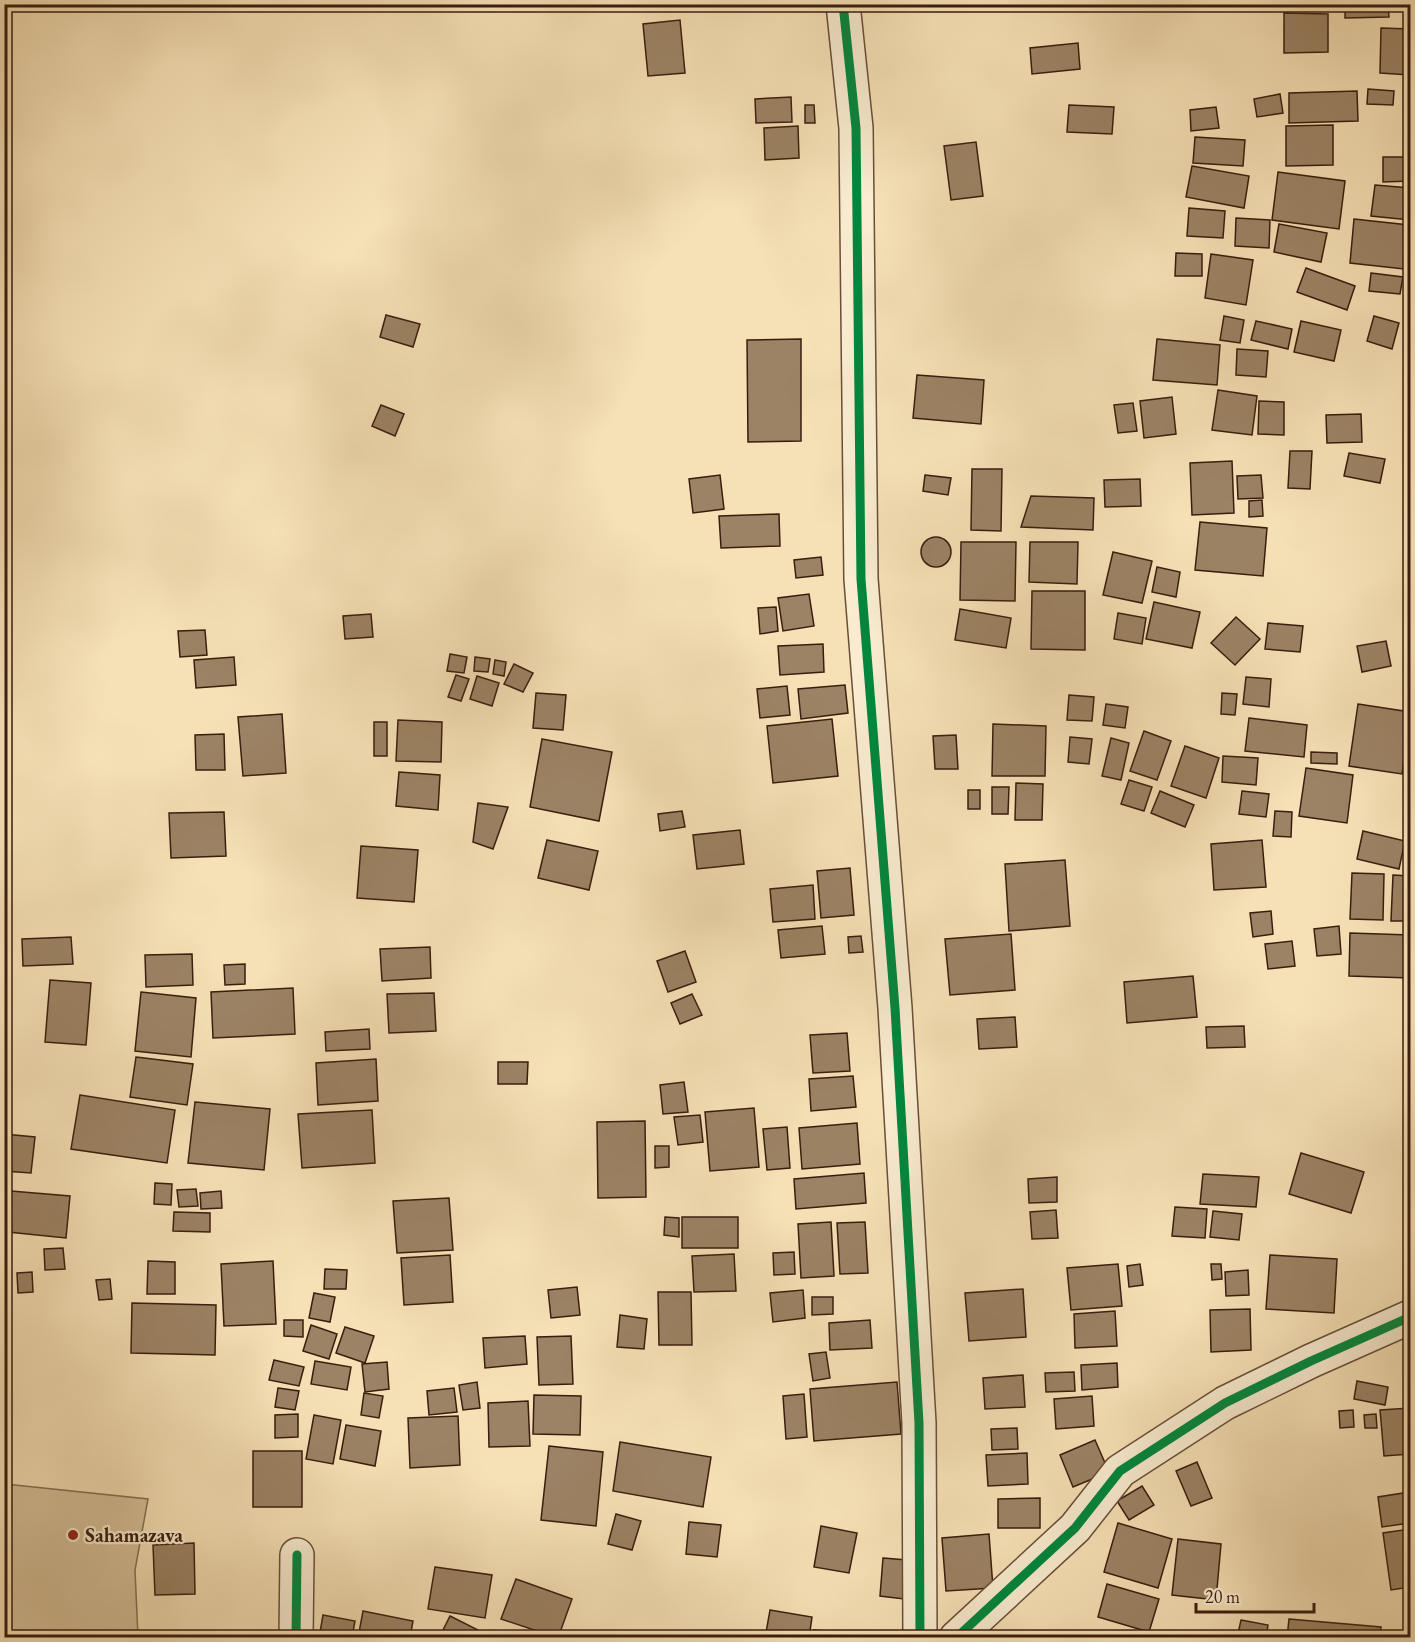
<svg xmlns="http://www.w3.org/2000/svg" width="1415" height="1642" viewBox="0 0 1415 1642" font-family="'EB Garamond',serif">
<style>
.green{fill:#d6c099;stroke:#886e54;stroke-width:1.5}
.building{fill:#9c8365;stroke:#3a1d0e;stroke-width:1.5}
.lines{fill:none;stroke-linecap:round;stroke-linejoin:round}
.minor-casing{stroke:#694e38;stroke-width:36}
.minor{stroke:#f9ecd0;stroke-width:33}
.cycleway-casing{stroke:#f9ecd0;stroke-width:13}
.cycleway{stroke:#00873e;stroke-width:9}
.poi-dot{fill:#8f2418;stroke:#f9ecd0;stroke-width:2}
.labels{text-anchor:middle;dominant-baseline:central;stroke-width:4.5;stroke-linejoin:round;paint-order:stroke}
.poi-label{font-size:20px;font-weight:bold;fill:#3a1d0e;stroke:#f9ecd0;text-anchor:start}
</style>
<rect width="100%" height="100%" fill="#f6e1b6"/>
<filter id="stains"><feTurbulence type="fractalNoise" baseFrequency=".00333" numOctaves="4"/><feColorMatrix values="0 0 0 0 .2 0 0 0 0 .09 0 0 0 0 .02 0 0 0 .5 -.17"/></filter>
<radialGradient id="worn" r=".72"><stop offset=".6" stop-color="#630" stop-opacity="0"/><stop offset="1" stop-color="#630" stop-opacity=".3"/></radialGradient>
<path class="green" d="M5 1484 148 1499 135 1570 138 1637H5Z"/>
<g class="building">
<path d="M685 4H721V6L686 9Z"/>
<path d="M1049 4H1085L1084 10Z"/>
<path d="M1345 4H1388L1389 17 1345 18Z"/>
<path d="M1284 13 1328 14V52L1284 53Z"/>
<path d="M680 20 685 73 648 76 643 24Z"/>
<path d="M1381 28 1410 29V75L1380 73Z"/>
<path d="M1078 43 1080 69 1032 74 1030 48Z"/>
<path d="M1368 89 1394 91 1393 105 1367 104Z"/>
<path d="M1357 91 1358 121 1289 123V93Z"/>
<path d="M1280 94 1283 113 1257 117 1254 99Z"/>
<path d="M791 97 792 122 756 123 755 99Z"/>
<path d="M805 105H814L815 123H805Z"/>
<path d="M1069 105 1114 107 1112 134 1067 132Z"/>
<path d="M1216 107 1219 128 1191 131 1190 110Z"/>
<path d="M1333 125V165L1286 166V126Z"/>
<path d="M798 126 799 158 765 160 764 128Z"/>
<path d="M1195 137 1245 140 1243 166 1193 163Z"/>
<path d="M976 142 983 196 951 200 944 146Z"/>
<path d="M1383 157H1410V181L1383 182Z"/>
<path d="M1192 166 1249 176 1244 208 1186 197Z"/>
<path d="M1278 172 1345 181 1339 229 1272 220Z"/>
<path d="M1375 185 1410 188V220L1371 216Z"/>
<path d="M1189 208 1225 211 1223 238 1187 236Z"/>
<path d="M1236 218 1270 220 1269 248 1235 246Z"/>
<path d="M1354 219 1409 225 1404 269 1350 263Z"/>
<path d="M1279 224 1327 233 1321 262 1274 252Z"/>
<path d="M1176 253 1202 254V276H1175Z"/>
<path d="M1211 254 1253 260 1246 305 1205 298Z"/>
<path d="M1306 268 1355 286 1347 310 1297 292Z"/>
<path d="M1371 273 1403 277 1400 294 1369 291Z"/>
<path d="M386 315 420 324 413 347 380 337Z"/>
<path d="M1224 316 1244 320 1240 343 1220 340Z"/>
<path d="M1374 316 1399 323 1392 349 1367 341Z"/>
<path d="M1256 321 1292 329 1288 349 1251 340Z"/>
<path d="M1301 321 1341 330 1334 361 1294 352Z"/>
<path d="M801 339V441L748 442 747 340Z"/>
<path d="M1157 339 1220 345 1217 385 1153 380Z"/>
<path d="M1237 349 1268 351 1266 377 1236 375Z"/>
<path d="M917 375 984 380 981 424 913 418Z"/>
<path d="M1218 390 1257 396 1252 435 1212 430Z"/>
<path d="M1172 397 1176 434 1144 438 1140 401Z"/>
<path d="M1259 401 1284 402V435L1258 434Z"/>
<path d="M1133 403 1137 431 1118 433 1114 405Z"/>
<path d="M381 405 404 414 395 436 372 426Z"/>
<path d="M1361 414 1362 442 1327 443 1326 415Z"/>
<path d="M1290 451H1312L1310 489 1288 488Z"/>
<path d="M1349 453 1385 459 1380 483 1344 476Z"/>
<path d="M1232 461 1234 513 1192 515 1190 463Z"/>
<path d="M972 469H1002L1001 531 971 530Z"/>
<path d="M720 475 724 509 693 513 689 479Z"/>
<path d="M925 475 951 478 948 495 923 491Z"/>
<path d="M1261 475 1263 498 1238 499 1237 476Z"/>
<path d="M1140 479 1141 506 1105 507 1104 480Z"/>
<path d="M1031 496 1094 498 1093 530 1021 527Z"/>
<path d="M1262 500 1263 516 1249 517V501Z"/>
<path d="M779 514 780 546 721 548 719 516Z"/>
<path d="M1200 522 1267 528 1263 576 1195 570Z"/>
<circle cx="936" cy="552" r="15"/>
<path d="M961 542H1016L1015 601 960 600Z"/>
<path d="M1030 542H1078L1077 584 1029 582Z"/>
<path d="M1113 552 1152 561 1142 603 1103 595Z"/>
<path d="M821 557 823 575 796 578 794 560Z"/>
<path d="M1157 567 1180 572 1176 597 1152 592Z"/>
<path d="M1032 591H1085V650L1031 649Z"/>
<path d="M809 594 814 626 783 631 778 598Z"/>
<path d="M1154 602 1200 612 1192 648 1146 639Z"/>
<path d="M776 607 778 631 760 634 758 608Z"/>
<path d="M960 609 1011 618 1006 648 955 640Z"/>
<path d="M1118 613 1146 618 1142 644 1114 639Z"/>
<path d="M371 614 373 637 345 639 343 616Z"/>
<path d="M1236 617 1260 639 1235 665 1211 643Z"/>
<path d="M1268 623 1303 626 1300 652 1265 649Z"/>
<path d="M205 630 207 655 180 657 178 631Z"/>
<path d="M1386 641 1391 666 1362 672 1357 646Z"/>
<path d="M823 644 824 672 780 675 778 646Z"/>
<path d="M450 654 467 657 464 673 447 671Z"/>
<path d="M234 657 236 685 196 688 194 660Z"/>
<path d="M475 657 490 659 488 672 474 671Z"/>
<path d="M495 660 506 662 504 676 493 674Z"/>
<path d="M514 664 533 673 523 692 504 684Z"/>
<path d="M456 675 469 679 461 701 448 697Z"/>
<path d="M477 676 499 683 492 706 470 699Z"/>
<path d="M1246 677 1271 679 1269 707 1243 704Z"/>
<path d="M845 685 848 713 801 719 798 689Z"/>
<path d="M787 686 790 715 760 718 757 689Z"/>
<path d="M536 693 566 695 563 730 533 728Z"/>
<path d="M1222 693 1237 694 1235 715 1221 714Z"/>
<path d="M1069 695 1094 697 1092 721 1067 720Z"/>
<path d="M1106 704 1128 707 1125 728 1103 725Z"/>
<path d="M1358 704 1410 712 1402 774 1349 766Z"/>
<path d="M282 714 286 773 243 776 238 717Z"/>
<path d="M1249 718 1307 725 1304 757 1245 751Z"/>
<path d="M832 719 838 776 773 783 767 726Z"/>
<path d="M398 720 442 722 441 762 396 761Z"/>
<rect x="374" y="722" width="13" height="34"/>
<path d="M993 724 1046 726 1045 776H992Z"/>
<path d="M1144 731 1171 741 1157 780 1130 771Z"/>
<path d="M224 734 225 770H196L195 735Z"/>
<path d="M956 735 958 769H935L933 736Z"/>
<path d="M1070 737 1092 739 1089 764 1068 762Z"/>
<path d="M1111 738 1129 743 1121 780 1102 776Z"/>
<path d="M542 739 612 752 599 821 530 807Z"/>
<path d="M1185 746 1219 758 1206 798 1171 786Z"/>
<path d="M1311 752 1337 753V764L1311 763Z"/>
<path d="M1223 756 1258 758 1256 785 1222 782Z"/>
<path d="M1306 768 1353 775 1347 823 1299 816Z"/>
<path d="M399 772 440 775 438 810 396 806Z"/>
<path d="M1129 780 1152 787 1144 811 1121 804Z"/>
<path d="M1016 783 1043 784 1042 820H1015Z"/>
<path d="M992 787H1009L1008 814H992Z"/>
<rect x="968" y="790" width="12" height="19"/>
<path d="M1160 791 1194 805 1185 827 1151 813Z"/>
<path d="M1242 791 1269 794 1266 817 1239 814Z"/>
<path d="M478 803 508 807 493 849 473 842Z"/>
<path d="M682 811 685 827 660 831 658 814Z"/>
<path d="M1275 811 1292 812 1291 837 1273 836Z"/>
<path d="M224 812 226 856 171 858 169 813Z"/>
<path d="M740 830 744 864 697 869 693 835Z"/>
<path d="M1363 831 1405 841 1399 869 1357 859Z"/>
<path d="M547 840 598 851 589 890 538 878Z"/>
<path d="M1262 840 1266 887 1214 890 1211 844Z"/>
<path d="M361 846 418 850 414 902 357 898Z"/>
<path d="M1065 860 1070 926 1009 931 1005 864Z"/>
<path d="M850 868 854 915 821 918 817 871Z"/>
<path d="M1352 873 1384 874 1383 920 1350 919Z"/>
<path d="M1393 875 1410 876V921H1391Z"/>
<path d="M813 885 815 919 773 922 770 889Z"/>
<path d="M1271 911 1273 934 1253 937 1250 913Z"/>
<path d="M822 926 825 954 781 958 778 930Z"/>
<path d="M1339 926 1341 954 1317 956 1314 929Z"/>
<path d="M1350 933 1410 935V978L1349 976Z"/>
<path d="M1011 934 1015 990 950 995 945 939Z"/>
<path d="M861 936 863 952 849 953 848 937Z"/>
<path d="M71 937 73 964 23 966 22 939Z"/>
<path d="M1292 941 1295 966 1268 969 1265 944Z"/>
<path d="M430 947 431 978 382 981 380 949Z"/>
<path d="M685 951 696 982 668 992 657 961Z"/>
<path d="M192 954 193 985 146 987 145 955Z"/>
<path d="M245 964V984L225 985 224 965Z"/>
<path d="M1193 976 1197 1017 1127 1023 1124 982Z"/>
<path d="M50 980 91 983 86 1045 45 1042Z"/>
<path d="M293 988 295 1034 213 1038 211 992Z"/>
<path d="M141 992 196 998 191 1057 135 1051Z"/>
<path d="M434 993 436 1031 389 1033 387 994Z"/>
<path d="M692 994 702 1015 680 1024 671 1003Z"/>
<path d="M1015 1017 1017 1047 979 1049 977 1019Z"/>
<path d="M1244 1026 1245 1047 1207 1048 1206 1027Z"/>
<path d="M369 1029 370 1049 326 1051 325 1032Z"/>
<path d="M847 1033 850 1071 813 1073 810 1035Z"/>
<path d="M136 1057 193 1064 187 1105 130 1097Z"/>
<path d="M376 1059 378 1101 318 1105 316 1063Z"/>
<path d="M498 1062H528L527 1084H498Z"/>
<path d="M853 1076 856 1107 811 1111 809 1079Z"/>
<path d="M684 1082 688 1112 663 1114 660 1085Z"/>
<path d="M80 1095 175 1110 167 1163 71 1149Z"/>
<path d="M195 1102 270 1109 264 1170 188 1163Z"/>
<path d="M754 1108 759 1167 710 1171 705 1112Z"/>
<path d="M372 1110 375 1163 302 1168 298 1114Z"/>
<path d="M700 1115 703 1142 678 1145 674 1117Z"/>
<path d="M645 1121 646 1197 598 1198 597 1122Z"/>
<path d="M857 1123 860 1164 802 1169 799 1128Z"/>
<path d="M787 1127 790 1168 767 1170 763 1129Z"/>
<path d="M4 1134 35 1137 31 1173 4 1171Z"/>
<path d="M655 1146H669V1167L655 1168Z"/>
<path d="M1301 1153 1364 1172 1351 1213 1289 1194Z"/>
<path d="M864 1173 866 1203 796 1209 794 1179Z"/>
<path d="M1203 1174 1259 1177 1256 1207 1200 1204Z"/>
<path d="M1057 1177V1202L1029 1203 1028 1179Z"/>
<path d="M155 1183 172 1184 171 1205 154 1204Z"/>
<path d="M196 1189 198 1206 179 1207 177 1190Z"/>
<path d="M11 1191 70 1196 66 1238 8 1232Z"/>
<path d="M221 1191 222 1208 201 1209 200 1193Z"/>
<path d="M449 1198 453 1250 397 1253 393 1201Z"/>
<path d="M1175 1207 1207 1209 1205 1238 1172 1236Z"/>
<path d="M1056 1210 1058 1238 1032 1239 1030 1212Z"/>
<path d="M1213 1211 1242 1214 1239 1240 1210 1237Z"/>
<path d="M174 1212 210 1213V1232L173 1231Z"/>
<path d="M665 1217 679 1218V1237L664 1235Z"/>
<rect x="682" y="1217" width="56" height="31"/>
<path d="M831 1222 834 1276 801 1278 798 1224Z"/>
<path d="M865 1222 868 1273 840 1274 837 1223Z"/>
<path d="M63 1248 65 1269 45 1270 44 1249Z"/>
<path d="M794 1252 795 1274 774 1275 773 1253Z"/>
<path d="M734 1254 736 1291 694 1292 692 1256Z"/>
<path d="M450 1255 453 1302 404 1305 401 1258Z"/>
<path d="M1270 1255 1337 1259 1334 1313 1266 1309Z"/>
<path d="M148 1261 175 1262V1294H147Z"/>
<path d="M273 1261 276 1324 224 1326 221 1264Z"/>
<path d="M1118 1264 1122 1306 1071 1310 1067 1268Z"/>
<path d="M1140 1264 1143 1285 1129 1287 1127 1266Z"/>
<path d="M1211 1264H1221L1222 1279 1212 1280Z"/>
<path d="M325 1269 347 1270 346 1289H324Z"/>
<path d="M1248 1270 1249 1295 1226 1296 1225 1272Z"/>
<path d="M32 1272 33 1292 18 1293 17 1273Z"/>
<path d="M110 1279 112 1299 99 1300 96 1280Z"/>
<path d="M577 1287 580 1315 551 1318 548 1290Z"/>
<path d="M1023 1289 1026 1337 969 1341 965 1293Z"/>
<path d="M803 1290 805 1318 773 1322 770 1293Z"/>
<path d="M658 1292H691L692 1345H659Z"/>
<path d="M314 1293 335 1297 330 1322 309 1318Z"/>
<path d="M812 1297H833V1314L812 1315Z"/>
<path d="M132 1303 216 1305 215 1355 131 1353Z"/>
<path d="M1250 1309 1251 1350 1211 1352 1210 1310Z"/>
<path d="M1115 1311 1117 1346 1075 1348 1074 1314Z"/>
<path d="M620 1315 647 1319 644 1349 617 1347Z"/>
<path d="M284 1320H303V1337L284 1336Z"/>
<path d="M870 1320 872 1348 830 1350 829 1323Z"/>
<path d="M311 1325 337 1334 329 1359 303 1351Z"/>
<path d="M345 1327 374 1336 365 1363 336 1353Z"/>
<path d="M525 1336 527 1364 485 1368 483 1338Z"/>
<path d="M571 1336 573 1384 539 1385 537 1337Z"/>
<path d="M826 1352 830 1378 813 1381 809 1354Z"/>
<path d="M274 1360 304 1367 299 1386 269 1380Z"/>
<path d="M315 1361 351 1367 347 1390 311 1384Z"/>
<path d="M387 1362 389 1389 365 1392 362 1364Z"/>
<path d="M1117 1363 1118 1387 1082 1390 1081 1365Z"/>
<path d="M1074 1372 1075 1391 1046 1392 1045 1373Z"/>
<path d="M1023 1375 1025 1407 985 1409 983 1378Z"/>
<path d="M1357 1381 1388 1387 1385 1405 1354 1399Z"/>
<path d="M477 1382 480 1408 463 1410 459 1385Z"/>
<path d="M897 1382 901 1434 814 1441 810 1389Z"/>
<path d="M278 1388 299 1391 295 1410 275 1407Z"/>
<path d="M454 1388 457 1412 429 1415 427 1391Z"/>
<path d="M364 1393 383 1396 379 1418 361 1415Z"/>
<path d="M804 1394 807 1437 786 1439 783 1396Z"/>
<path d="M534 1395 581 1396 580 1435 533 1434Z"/>
<path d="M1092 1396 1094 1426 1056 1429 1054 1399Z"/>
<path d="M528 1401 530 1446 489 1447 488 1403Z"/>
<path d="M1410 1408V1454L1384 1456 1380 1410Z"/>
<path d="M1353 1410 1354 1427 1340 1428 1339 1411Z"/>
<path d="M298 1414V1437L275 1438V1415Z"/>
<path d="M1376 1414 1377 1428H1365L1364 1415Z"/>
<path d="M314 1415 341 1420 333 1464 306 1459Z"/>
<path d="M458 1416 460 1465 410 1468 408 1418Z"/>
<path d="M346 1425 381 1431 375 1466 340 1459Z"/>
<path d="M1017 1428 1018 1449 992 1450 991 1429Z"/>
<path d="M1095 1440 1109 1472 1073 1487 1060 1455Z"/>
<path d="M620 1442 711 1457 703 1507 613 1491Z"/>
<path d="M549 1446 603 1452 596 1526 541 1520Z"/>
<rect x="253" y="1451" width="49" height="56"/>
<path d="M1027 1453 1028 1484 988 1486 986 1455Z"/>
<path d="M1197 1462 1212 1498 1191 1506 1176 1471Z"/>
<path d="M1142 1486 1154 1505 1129 1520 1117 1501Z"/>
<path d="M1410 1492V1523L1382 1527 1378 1497Z"/>
<path d="M1040 1498V1528H998V1499Z"/>
<path d="M616 1514 641 1521 632 1550 608 1544Z"/>
<path d="M689 1522 721 1525 717 1557 686 1554Z"/>
<path d="M1118 1523 1172 1539 1158 1588 1104 1572Z"/>
<path d="M821 1526 857 1533 849 1573 814 1567Z"/>
<path d="M1410 1529V1587L1391 1590 1383 1533Z"/>
<path d="M989 1534 993 1588 946 1591 942 1538Z"/>
<path d="M1178 1539 1221 1544 1216 1600 1172 1595Z"/>
<path d="M194 1543 195 1594 155 1595 153 1545Z"/>
<path d="M883 1558 907 1560 904 1599 880 1596Z"/>
<path d="M435 1567 492 1575 485 1618 428 1609Z"/>
<path d="M516 1579 572 1599 558 1638 501 1619Z"/>
<path d="M1107 1584 1159 1599 1149 1632 1098 1617Z"/>
<path d="M770 1610 812 1617 809 1638H765Z"/>
<path d="M363 1611 413 1621 410 1638H358Z"/>
<path d="M323 1615 355 1621 352 1638H319Z"/>
<path d="M450 1616 484 1633 481 1638H439Z"/>
<path d="M1289 1619 1381 1627 1380 1638H1287Z"/>
<path d="M1241 1620 1268 1625 1266 1638H1237Z"/>
<path d="M1404 1622H1410V1638H1405Z"/>
<path d="M814 1630 849 1633 848 1638H813Z"/>
</g>
<g class="lines">
<g class="minor-casing">
<g id="minor">
<path d="M843 4 856 128 861 579 895 1008 919 1423 920 1638"/>
<path d="M296 1638 297 1555"/>
<path d="M956 1638 1075 1528 1120 1471 1225 1403 1311 1361 1410 1317"/>
</g>
</g>
<use href="#minor" class="minor"/>
<g class="cycleway-casing">
<g id="cycleway">
<path d="M843 4 856 128 861 579 895 1008 919 1423 920 1638"/>
<path d="M296 1638 297 1555"/>
<path d="M956 1638 1075 1528 1120 1471 1225 1403 1311 1361 1410 1317"/>
</g>
</g>
<use href="#cycleway" class="cycleway"/>
</g>
<circle class="poi-dot" cx="73" cy="1535" r="6"/>
<g class="labels">
<g class="poi-label">
<text x="85" y="1535">Sahamazava</text>
</g>
</g>
<rect width="1415" height="1642" fill="none" stroke="#f6e1b6" stroke-width="24"/>
<rect x="6" y="6" width="1403" height="1630" fill="none" stroke="#3a1d0e" stroke-width="3"/>
<rect x="12" y="12" width="1391" height="1618" fill="none" stroke="#3a1d0e" stroke-width="1.5"/>
<path d="M1196 1603v9h118v-9" fill="none" stroke="#3a1d0e" stroke-width="3"/>
<text x="1205" y="1603" font-size="18" fill="#3a1d0e" stroke="#f9ecd0" stroke-width="4.5" paint-order="stroke">20 m</text>
<rect width="100%" height="100%" filter="url(#stains)"/>
<rect width="100%" height="100%" fill="url(#worn)"/>
</svg>
